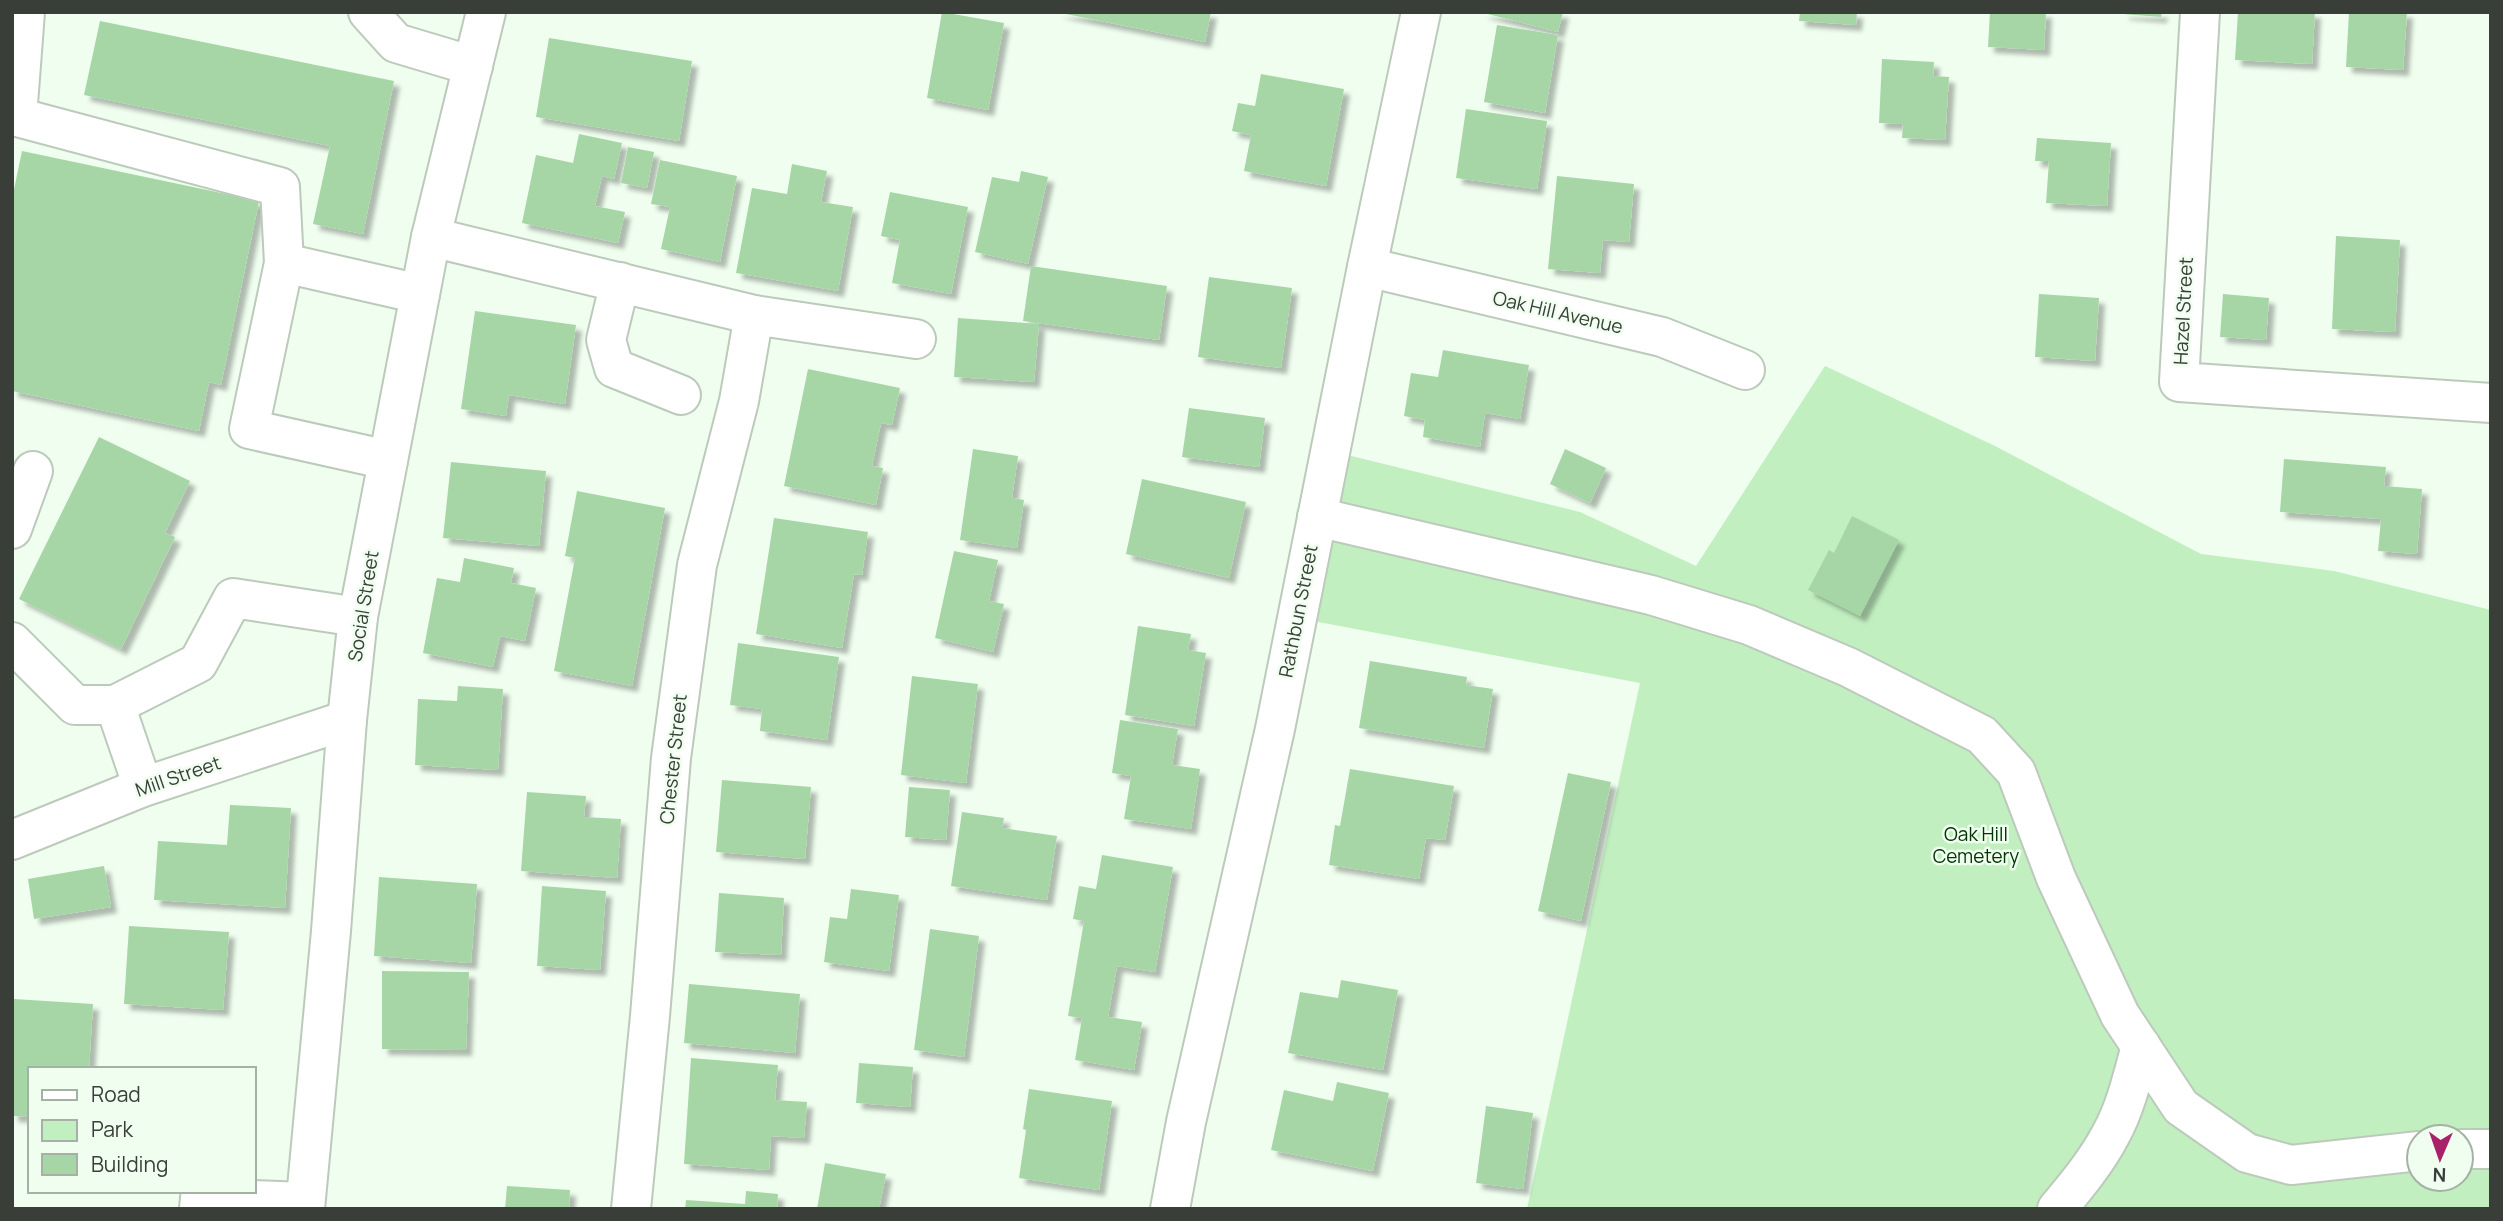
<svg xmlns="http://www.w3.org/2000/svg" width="2503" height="1221" viewBox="0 0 2503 1221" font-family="Manrope,sans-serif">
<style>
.green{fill:#c1efc0;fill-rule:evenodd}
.building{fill:#a7d6a6;filter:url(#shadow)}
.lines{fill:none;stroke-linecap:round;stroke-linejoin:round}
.minor-casing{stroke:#bccabc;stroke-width:42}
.major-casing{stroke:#bccabc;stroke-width:42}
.minor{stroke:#fff;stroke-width:38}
.major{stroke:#fff;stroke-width:38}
.labels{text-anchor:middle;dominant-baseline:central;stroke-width:5;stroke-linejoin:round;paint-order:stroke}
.street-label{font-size:19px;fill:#393e38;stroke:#effeef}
.park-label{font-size:19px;fill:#003406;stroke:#effeef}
</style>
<defs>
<filter id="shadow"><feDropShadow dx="6" dy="6" stdDeviation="2" flood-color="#0004"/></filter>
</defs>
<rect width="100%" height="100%" fill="#effeef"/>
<path class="green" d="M1825 366 1995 446 2201 554 2334 571 2491 610V1209H1527L1640 683 1308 620 1335 452 1580 512 1696 566ZM2419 1137H2461V1179H2419Z"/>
<g class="building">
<path d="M942 12 1004 23 988 110 927 98Z"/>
<path d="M1056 12H1211L1205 42Z"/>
<path d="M1480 12H1563L1558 32Z"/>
<path d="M1800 12H1857L1856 25 1799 21Z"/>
<path d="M1990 12H2046L2044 50 1988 47Z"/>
<path d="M2123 12H2162L2161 17 2123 14Z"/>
<path d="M2238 12H2315L2312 64 2235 60Z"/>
<path d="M2349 12H2407L2403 70 2346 67Z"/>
<path d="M100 21 394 81 363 234 313 224 330 146 84 95Z"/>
<path d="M1497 25 1558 35 1545 113 1484 102Z"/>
<path d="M549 38 692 61 679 141 536 117Z"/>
<path d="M1882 59 1934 62 1933 76 1949 77 1945 140 1902 138 1903 124 1879 123Z"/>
<path d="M1261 74 1344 89 1326 186 1244 171 1251 135 1232 131 1238 103 1255 106Z"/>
<path d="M1466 109 1547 121 1537 189 1456 178Z"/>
<path d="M579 134 622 143 614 179 602 176 595 206 625 212 618 243 522 223 536 155 573 163Z"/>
<path d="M2037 138 2111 143 2107 206 2046 203 2049 161H2035Z"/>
<path d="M628 147 654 152 647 188 621 183Z"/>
<path d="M22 151 259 201 221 385 209 382 199 431 12 391V199Z"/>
<path d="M660 160 737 176 720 262 661 249 670 207 651 204Z"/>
<path d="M792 164 827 171 821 202 853 207 838 291 736 273 752 188 787 194Z"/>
<path d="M1021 171 1048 177 1028 264 975 252 992 177 1019 182Z"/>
<path d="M1557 176 1634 184 1629 242 1603 240 1600 273 1548 269Z"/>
<path d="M890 192 968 207 951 294 892 283 900 240 881 236Z"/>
<path d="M2336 236 2400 240 2395 332 2332 329Z"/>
<path d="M1031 266 1167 286 1159 340 1023 321Z"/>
<path d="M1209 277 1292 288 1281 368 1198 357Z"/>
<path d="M2039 294 2099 298 2095 361 2035 357Z"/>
<path d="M2223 294 2269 298 2266 340 2220 337Z"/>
<path d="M475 311 576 325 565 404 509 395 506 416 461 409Z"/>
<path d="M958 318 1039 324 1034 382 954 377Z"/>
<path d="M1443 350 1529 365 1520 419 1485 413 1480 447 1423 437 1425 420 1404 416 1411 373 1438 377Z"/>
<path d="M808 369 900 388 892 425 881 423 872 466 883 468 876 505 784 486Z"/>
<path d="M1189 408 1265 418 1259 467 1182 457Z"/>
<path d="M99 437 190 481 165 533 175 537 121 649 19 599Z"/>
<path d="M973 449 1018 456 1012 498 1024 500 1017 548 960 540Z"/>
<path d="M1565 449 1606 468 1590 503 1550 484Z"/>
<path d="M2284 459 2386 467 2384 486 2422 489 2417 554 2378 551 2381 519 2280 512Z"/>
<path d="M451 462 546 471 539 546 443 538Z"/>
<path d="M1142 479 1246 502 1229 578 1126 554Z"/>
<path d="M577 491 665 508 632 686 554 671 575 558 565 556Z"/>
<path d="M1852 516 1899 540 1860 616 1808 590 1829 550 1834 553Z"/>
<path d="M774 518 868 532 862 575 854 574 842 648 756 634Z"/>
<path d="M954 551 998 560 989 601 1004 604 993 652 935 638Z"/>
<path d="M464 558 514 568 511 583 536 588 525 641 500 636 493 667 423 653 437 578 460 582Z"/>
<path d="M1138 626 1191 634 1188 650 1206 653 1194 726 1125 715Z"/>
<path d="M738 643 839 657 827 740 760 731 762 709 730 705Z"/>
<path d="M1370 661 1467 677 1466 685 1493 689 1484 748 1359 728Z"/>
<path d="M912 676 978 684 966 783 901 775Z"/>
<path d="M458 686 503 689 498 770 415 765 418 699 457 701Z"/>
<path d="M1120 720 1178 729 1172 765 1200 769 1191 829 1124 819 1131 776 1112 773Z"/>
<path d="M1350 769 1454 786 1445 840 1426 838 1419 879 1329 865 1335 825 1340 826Z"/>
<path d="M1568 773 1611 782 1581 921 1538 911Z"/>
<path d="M722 780 811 787 805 859 716 852Z"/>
<path d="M909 787 950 790 946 840 905 837Z"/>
<path d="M527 792 586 796 584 817 621 819 617 878 521 871Z"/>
<path d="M230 805 291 808 285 908 154 900 158 841 227 845Z"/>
<path d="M962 812 1004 818 1002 828 1057 836 1047 900 951 886Z"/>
<path d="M1102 855 1173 867 1155 972 1117 966 1108 1017 1142 1022 1134 1070 1075 1060 1082 1018 1068 1016 1084 921 1073 919 1079 886 1096 889Z"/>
<path d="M104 866 111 907 34 919 28 879Z"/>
<path d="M379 877 477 884 471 963 374 956Z"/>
<path d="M542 886 606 891 600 970 537 966Z"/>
<path d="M851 889 899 895 889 971 824 962 830 917 847 919Z"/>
<path d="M719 893 784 898 781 955 715 952Z"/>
<path d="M129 926 229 932 223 1010 124 1004Z"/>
<path d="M930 929 979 936 964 1057 914 1050Z"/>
<path d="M382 971 469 972 466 1050 382 1049Z"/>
<path d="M1341 980 1398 990 1383 1070 1288 1053 1300 992 1338 998Z"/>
<path d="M689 984 800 994 795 1053 684 1043Z"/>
<path d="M14 999 93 1004 89 1069H30V1117L12 1116Z"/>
<path d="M691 1058 778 1065 775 1100 807 1102 804 1138 771 1136 769 1170 684 1164Z"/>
<path d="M859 1063 913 1067 910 1107 856 1103Z"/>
<path d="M1337 1082 1389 1093 1373 1171 1271 1150 1284 1090 1333 1101Z"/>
<path d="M1029 1089 1112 1101 1099 1190 1019 1178 1026 1130 1023 1129Z"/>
<path d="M1486 1106 1533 1113 1523 1189 1476 1183Z"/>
<path d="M825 1163 886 1174 879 1209H817Z"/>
<path d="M507 1186 570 1190 569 1209H505Z"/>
<path d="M746 1191 778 1194 777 1209H685L686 1200 745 1204Z"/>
</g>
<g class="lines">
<g class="minor-casing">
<g id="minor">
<path d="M25 12 17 117 280 187 284 263 249 429 388 460"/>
<path d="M368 12 396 43 473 66"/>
<path d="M2200 12 2179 382 2491 403"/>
<path d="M431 237 754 315 916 339"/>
<path d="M284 263 420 294"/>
<path d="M1367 267 1662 337 1745 370"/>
<path d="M620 282 606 340 614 368 681 395"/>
<path d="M1317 517 1651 595 1749 625 1848 667 1982 735 2016 772 2056 878 2120 1015 2181 1107 2247 1153 2291 1165 2419 1151"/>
<path d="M12 529 33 471"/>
<path d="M12 642 75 705H115L143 787"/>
<path d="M115 705 198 663 233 598 358 617"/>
<path d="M12 840 143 787 347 720"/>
<path d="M2461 1149H2491"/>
<path d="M199 1209 200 1198 305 1202"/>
<path d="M631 1209 650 1016 671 758 697 565 739 401 754 315"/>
<path d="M2057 1209C2077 1185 2097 1161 2111 1134 2126 1107 2133 1075 2141 1046"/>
</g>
</g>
<g class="major-casing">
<g id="major">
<path d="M305 1209 331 931 347 720 358 617 431 237 486 12"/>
<path d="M1170 1209 1186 1122 1275 729 1367 267 1421 12"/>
</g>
</g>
<use href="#minor" class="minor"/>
<use href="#major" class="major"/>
</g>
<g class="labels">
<g class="street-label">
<text transform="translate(2183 311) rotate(-87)">Hazel Street</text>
<text transform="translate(1558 312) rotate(13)">Oak Hill Avenue</text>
<text transform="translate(363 606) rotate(-81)">Social Street</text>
<text transform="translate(1298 611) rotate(-79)">Rathbun Street</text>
<text transform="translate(673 759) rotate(-84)">Chester Street</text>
<text transform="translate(178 776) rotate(-19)">Mill Street</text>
</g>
<g class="park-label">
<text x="1976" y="834">Oak Hill<tspan x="1976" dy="22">Cemetery</tspan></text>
</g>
</g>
<rect width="2503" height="1221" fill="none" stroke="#393e38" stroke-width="28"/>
<rect x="28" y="1067" width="228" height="126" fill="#effeef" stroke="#a6b1a6" stroke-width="2"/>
<rect x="42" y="1090" width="35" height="10" fill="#ffffff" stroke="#a6b1a6" stroke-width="2"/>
<text x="91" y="1102" font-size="21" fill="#393e38">Road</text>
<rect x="42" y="1120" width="35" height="21" fill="#c1efc0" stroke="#a6b1a6" stroke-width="2"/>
<text x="91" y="1137" font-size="21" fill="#393e38">Park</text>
<rect x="42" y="1154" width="35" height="21" fill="#a7d6a6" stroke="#a6b1a6" stroke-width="2"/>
<text x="91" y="1172" font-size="21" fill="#393e38">Building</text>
<g transform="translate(2440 1158) rotate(182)"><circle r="33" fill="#effeef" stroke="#a6b1a6" stroke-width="2"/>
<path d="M0-5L12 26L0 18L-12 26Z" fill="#a92168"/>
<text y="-10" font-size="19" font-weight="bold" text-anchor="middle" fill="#393e38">N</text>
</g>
</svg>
